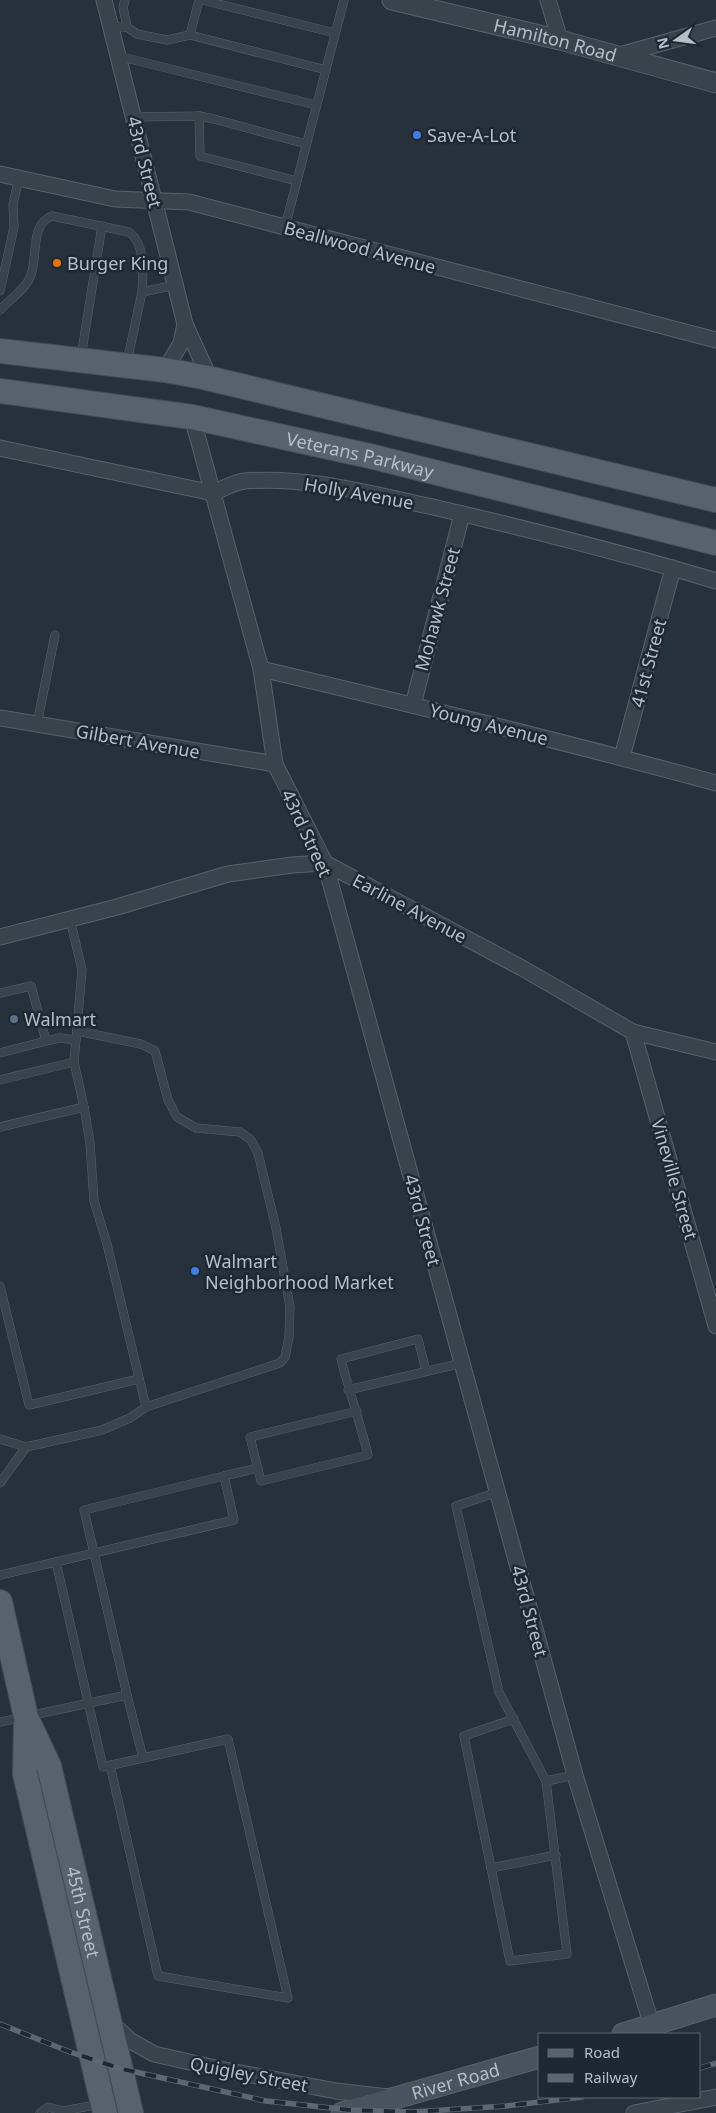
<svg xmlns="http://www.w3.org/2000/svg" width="716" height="2113" viewBox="0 0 716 2113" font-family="'Noto Sans',sans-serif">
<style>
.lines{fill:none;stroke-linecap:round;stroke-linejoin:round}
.service-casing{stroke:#58616a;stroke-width:9}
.minor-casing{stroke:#58616a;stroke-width:17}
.tertiary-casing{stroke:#58616a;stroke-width:21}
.secondary-casing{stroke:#58616a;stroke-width:23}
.primary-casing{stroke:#444c56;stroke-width:26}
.service{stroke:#3a434c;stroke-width:8}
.minor{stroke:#3a434c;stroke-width:15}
.tertiary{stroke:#3a434c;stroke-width:19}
.secondary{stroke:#49525f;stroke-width:21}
.primary{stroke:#59626c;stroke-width:24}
.rail-casing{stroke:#5d6773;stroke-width:5.5}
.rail{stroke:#1f2832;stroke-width:4;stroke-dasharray:11;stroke-linecap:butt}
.shop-dot{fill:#3f7fe0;stroke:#1f2832;stroke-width:2}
.food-dot{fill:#e8710a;stroke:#1f2832;stroke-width:2}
.service-dot{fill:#5c6f8a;stroke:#1f2832;stroke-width:2}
.labels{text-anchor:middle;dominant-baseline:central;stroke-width:5;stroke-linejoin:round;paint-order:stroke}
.street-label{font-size:18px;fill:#b7bec7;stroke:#1f2832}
.poi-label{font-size:18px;fill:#b7bec7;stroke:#1f2832;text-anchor:start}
</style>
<rect width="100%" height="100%" fill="#27313c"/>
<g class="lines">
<g class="service-casing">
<g id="service">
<path d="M125 0 123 7 127 27"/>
<path d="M202 0 335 33"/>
<path d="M111 27H127L137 34 167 40 190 35 199 0"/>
<path d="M190 35 326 70"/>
<path d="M118 56 316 105"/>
<path d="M199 116 200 156 297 181"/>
<path d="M133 117 199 116 214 119 306 144"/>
<path d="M285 227 344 0"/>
<path d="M0 291 14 227 13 204 19 178"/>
<path d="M0 310C10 299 26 289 31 275 38 255 30 224 52 216L129 232C146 245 143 272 142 292"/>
<path d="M81 357 102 226"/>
<path d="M127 362 142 292 176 285"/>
<path d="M37 724 55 635"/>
<path d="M0 993 31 986 46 1041 60 1038 76 1040"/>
<path d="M77 1031 141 1044 155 1051 168 1100 177 1117 196 1128 240 1132 251 1140 258 1153 276 1228 290 1307 289 1337 285 1357 280 1363 146 1407"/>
<path d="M0 1053 46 1041"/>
<path d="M0 1080 74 1062"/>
<path d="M0 1127 84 1107"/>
<path d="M0 1286 29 1405 139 1379"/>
<path d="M348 1390 462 1363"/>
<path d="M357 1411 250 1437 261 1481 368 1455C360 1422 349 1391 341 1359L418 1339 426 1371"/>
<path d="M0 1439 26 1447 102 1430 130 1418 146 1407 107 1244 94 1201 90 1143 84 1107 74 1062 82 970 70 919"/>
<path d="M224 1476 258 1468"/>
<path d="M0 1483 26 1447"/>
<path d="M498 1492 456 1506 499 1692 546 1781 575 1775"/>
<path d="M56 1562 103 1767 228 1739 288 1998 158 1976 110 1765"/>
<path d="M0 1575 234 1520 224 1476 84 1510 127 1695 0 1722"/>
<path d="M127 1695 143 1758"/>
<path d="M514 1719 464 1736 510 1961 567 1954 546 1781"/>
<path d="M491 1868 556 1855"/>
<path d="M40 2113 48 2107 63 2111 101 2104"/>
</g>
</g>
<g class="minor-casing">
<g id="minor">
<path d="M104 0 185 324 210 379"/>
<path d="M548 0 560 40"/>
<path d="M616 56 716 28"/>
<path d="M0 174 115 199 189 202 716 340"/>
<path d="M165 370 181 343 185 324"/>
<path d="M192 417 261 669 275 764 325 863 575 1775 652 2026"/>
<path d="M0 448 213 493C223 489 234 482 245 481 308 476 371 494 433 507 528 529 623 553 716 581"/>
<path d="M261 669C414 705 565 742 716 783"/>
<path d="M413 705 462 514"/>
<path d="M0 718 275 764"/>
<path d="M622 757 673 568"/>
<path d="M0 937 117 907 228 874 292 865 325 863 522 968 633 1032 716 1052"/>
<path d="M633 1032 716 1326"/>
<path d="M111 2023 131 2041 154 2054 220 2069 336 2091 388 2097"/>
<path d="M634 2113 716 2097"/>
</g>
</g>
<g class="tertiary-casing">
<g id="tertiary">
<path id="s1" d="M392 0 560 40 716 83"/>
</g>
</g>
<g class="secondary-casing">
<g id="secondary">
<path d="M623 2034 716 2005"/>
<path id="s2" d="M342 2113 540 2057"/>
</g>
</g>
<g class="primary-casing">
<g id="primary">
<path d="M0 351 165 370 203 377 716 500"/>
<path id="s3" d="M0 391 192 417 374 457 716 543"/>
<path id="s4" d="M0 1602 26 1717 49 1766 131 2113"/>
<path d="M26 1723 25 1774 105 2113"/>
</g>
</g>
<use href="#service" class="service"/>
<use href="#minor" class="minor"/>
<use href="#tertiary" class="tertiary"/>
<use href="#secondary" class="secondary"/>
<use href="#primary" class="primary"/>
<g class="rail-casing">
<g id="rail">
<path d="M0 2024 70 2052 122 2069 266 2101 350 2110 413 2112 506 2106 582 2097"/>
<path d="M700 2068 716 2063"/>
</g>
</g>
<use href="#rail" class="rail"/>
</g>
<g class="shop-dot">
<circle cx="417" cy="135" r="5"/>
<circle cx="195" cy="1271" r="5"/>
</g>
<circle class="food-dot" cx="57" cy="263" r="5"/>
<circle class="service-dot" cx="14" cy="1019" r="5"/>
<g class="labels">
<g class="street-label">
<text stroke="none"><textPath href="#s1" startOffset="168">Hamilton Road</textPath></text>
<text transform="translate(145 162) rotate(76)">43rd Street</text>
<text transform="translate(360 247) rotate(15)">Beallwood Avenue</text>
<text stroke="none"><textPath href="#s3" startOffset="366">Veterans Parkway</textPath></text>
<text transform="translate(359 493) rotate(10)">Holly Avenue</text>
<text transform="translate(437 609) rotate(-75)">Mohawk Street</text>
<text transform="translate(648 663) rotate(-75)">41st Street</text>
<text transform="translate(489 724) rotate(14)">Young Avenue</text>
<text transform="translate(138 741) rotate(10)">Gilbert Avenue</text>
<text transform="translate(307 833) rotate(65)">43rd Street</text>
<text transform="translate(410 908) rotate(28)">Earline Avenue</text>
<text transform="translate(675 1179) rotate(74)">Vineville Street</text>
<text transform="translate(423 1220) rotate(75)">43rd Street</text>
<text transform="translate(530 1611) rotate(75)">43rd Street</text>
<text stroke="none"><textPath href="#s4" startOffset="322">45th Street</textPath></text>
<text transform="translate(249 2074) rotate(11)">Quigley Street</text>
<text stroke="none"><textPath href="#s2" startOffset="118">River Road</textPath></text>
</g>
<g class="poi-label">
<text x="427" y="135">Save-A-Lot</text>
<text x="67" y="263">Burger King</text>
<text x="24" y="1019">Walmart</text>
<text x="205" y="1261">Walmart<tspan x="205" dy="21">Neighborhood Market</tspan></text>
</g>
</g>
<rect x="538" y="2033" width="162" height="65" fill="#1f2832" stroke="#5c646e"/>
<rect x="548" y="2049" width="25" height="8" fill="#59626c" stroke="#5c646e"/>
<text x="584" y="2058" font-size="15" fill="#b7bec7">Road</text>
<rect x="548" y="2074" width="25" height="8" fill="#5d6773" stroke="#5c646e"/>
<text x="584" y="2083" font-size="15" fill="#b7bec7">Railway</text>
<g transform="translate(676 40) rotate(256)" stroke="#1f2832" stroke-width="4" paint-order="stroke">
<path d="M0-4L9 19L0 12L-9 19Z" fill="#b7bec7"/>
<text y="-8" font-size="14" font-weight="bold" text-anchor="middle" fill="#b7bec7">N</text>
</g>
</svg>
